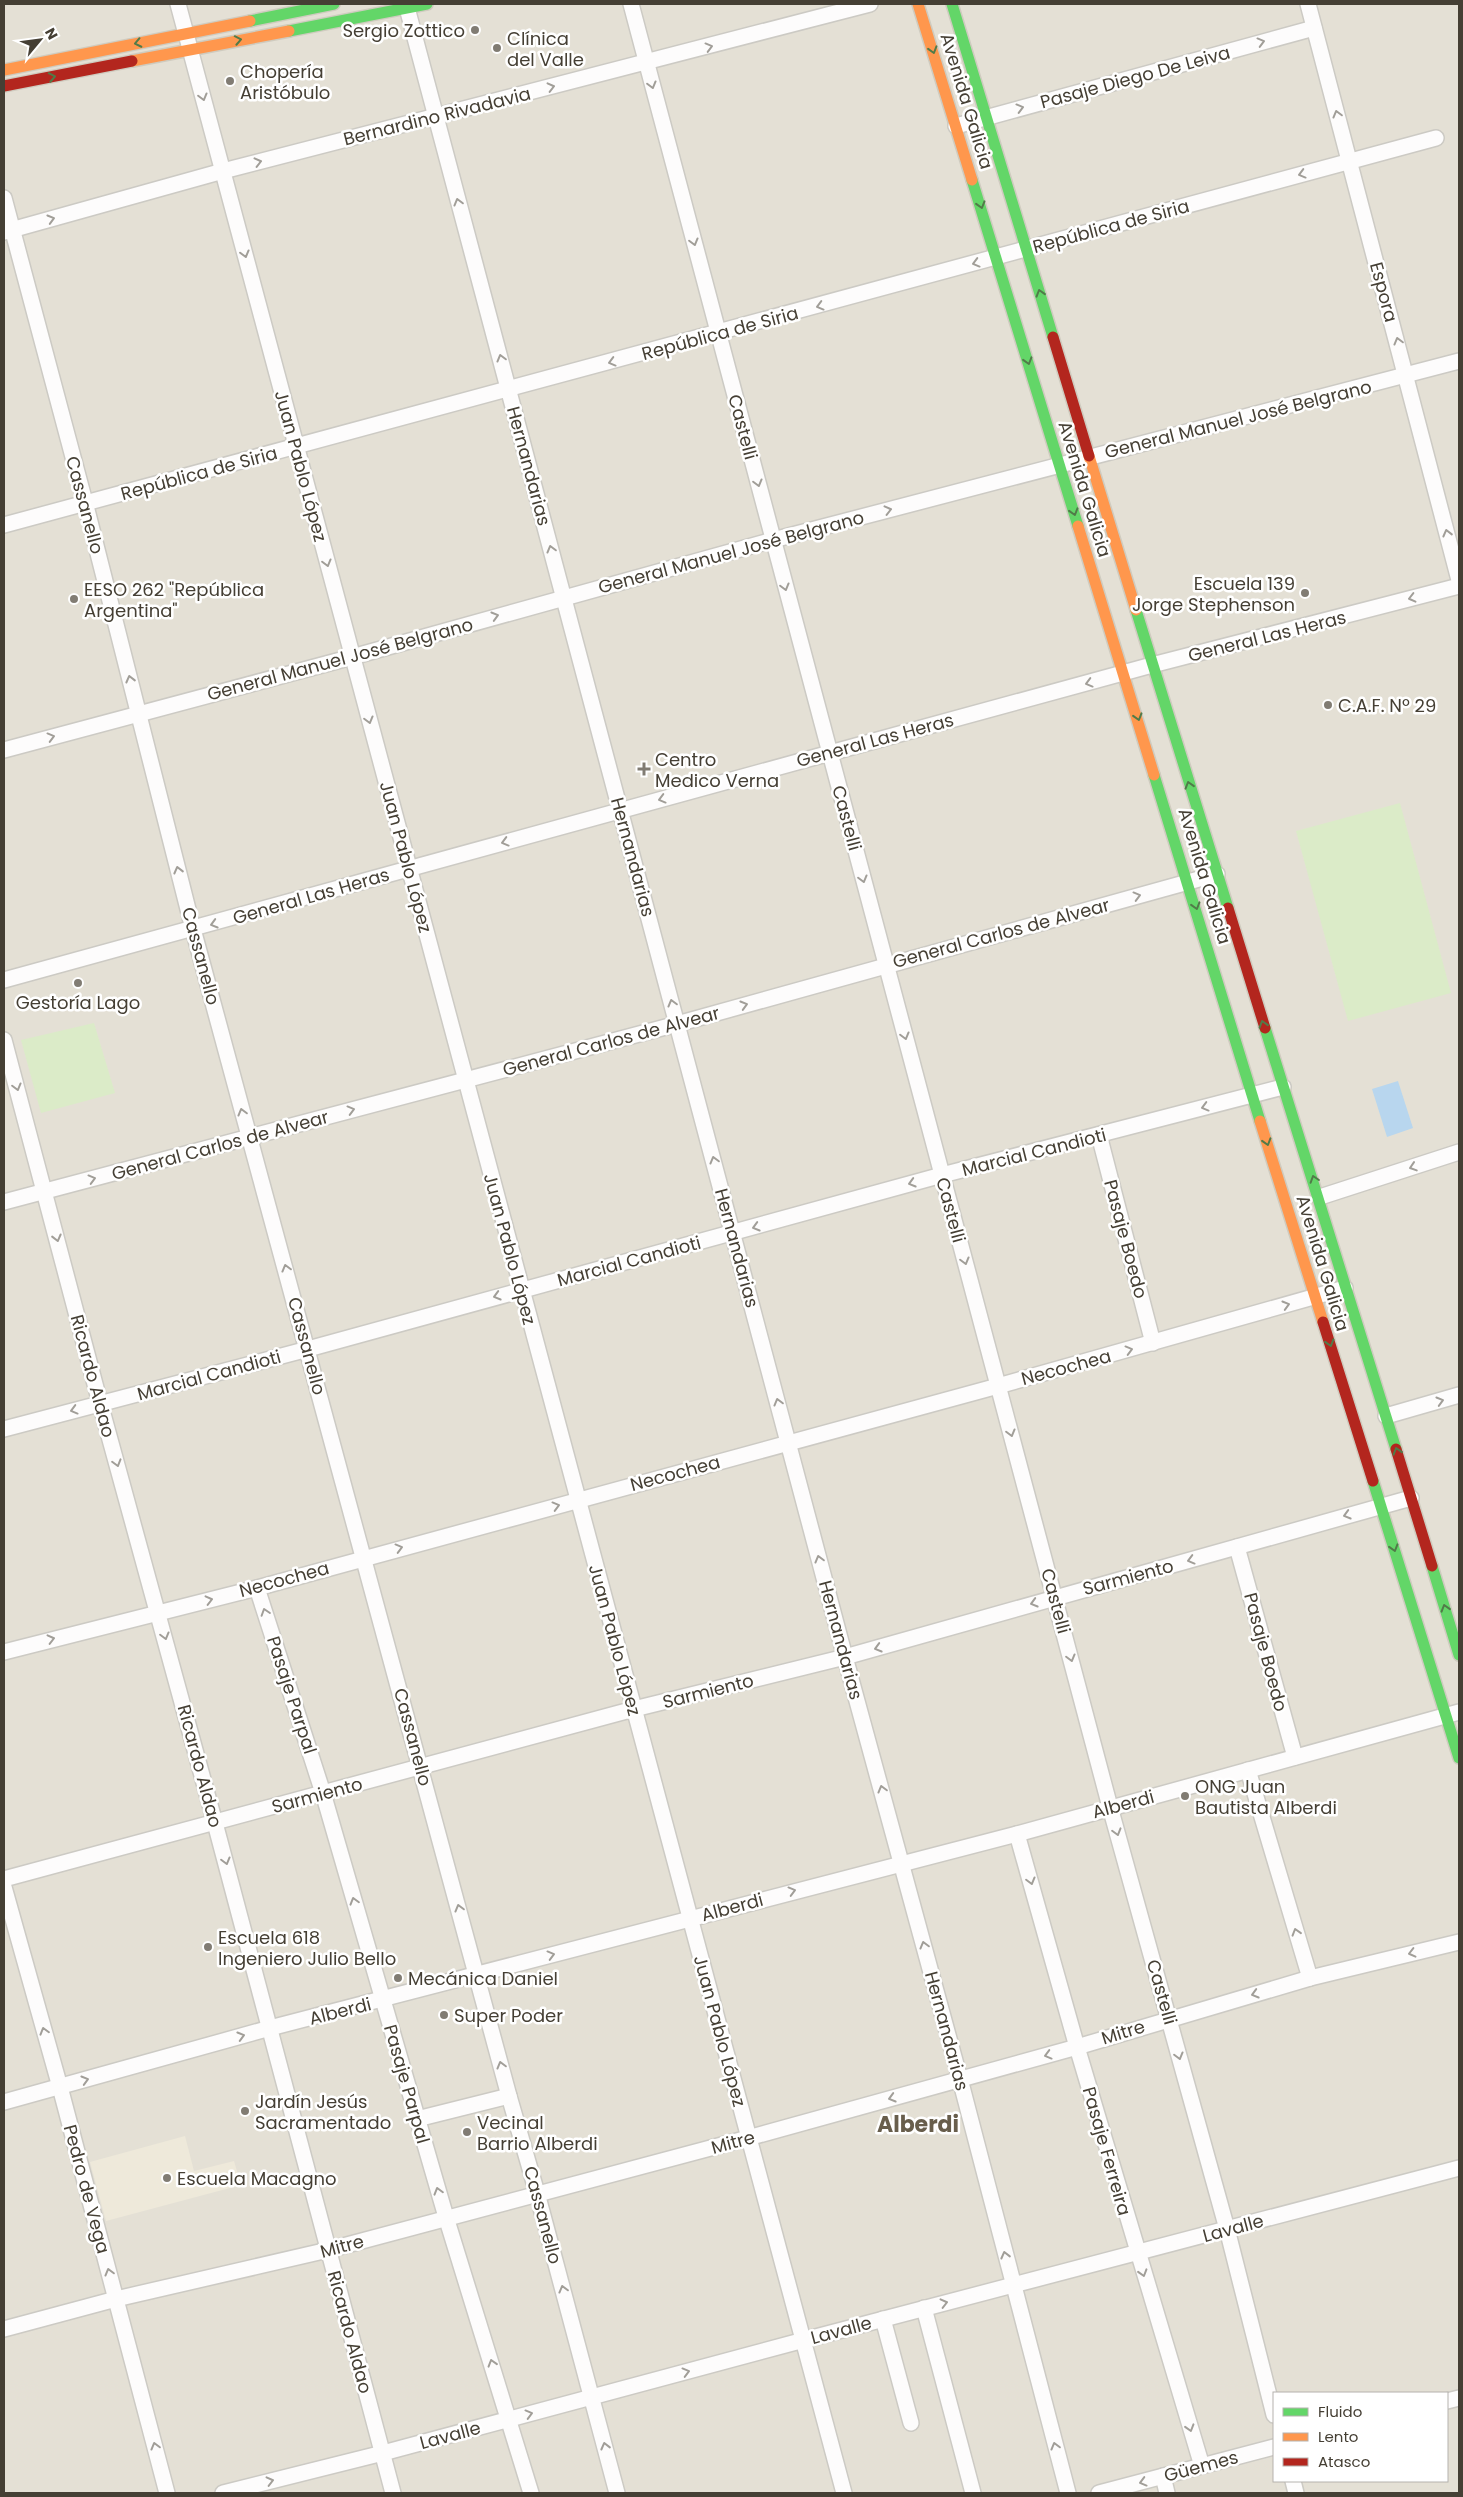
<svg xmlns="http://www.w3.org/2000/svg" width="1463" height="2497" viewBox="0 0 1463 2497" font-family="Poppins,sans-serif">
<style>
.residential{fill:#e4e0d5;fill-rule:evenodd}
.education{fill:#eee9da}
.green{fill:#dbebc8}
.water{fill:#b8d6ee}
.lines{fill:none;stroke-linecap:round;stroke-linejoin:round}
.street-casing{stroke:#cccac4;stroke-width:18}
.fast-casing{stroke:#cfcbbf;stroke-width:14}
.slow-casing{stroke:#cfcbbf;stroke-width:14}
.jam-casing{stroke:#cfcbbf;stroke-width:14}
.street{stroke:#fdfcfc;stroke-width:15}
.fast{stroke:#63d668;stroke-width:11}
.slow{stroke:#ff974d;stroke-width:11}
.jam{stroke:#b3261e;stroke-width:11}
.oneway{stroke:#517b49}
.oneway2{stroke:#a19e98}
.poi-dot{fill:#817c73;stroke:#fff;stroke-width:2}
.labels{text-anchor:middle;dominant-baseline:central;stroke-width:5;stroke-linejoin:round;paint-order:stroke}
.poi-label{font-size:18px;fill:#453f34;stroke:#fff;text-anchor:start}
.street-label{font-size:18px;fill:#453f34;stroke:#fff}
.district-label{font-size:22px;font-weight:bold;fill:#685e4c;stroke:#fff}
</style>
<rect width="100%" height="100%" fill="#f0eee8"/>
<path class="residential" d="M4 4H1459V2493H4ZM1274 2393H1447V2481H1274Z"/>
<path class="education" d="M185 2136 194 2171 234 2161 241 2185 106 2221 90 2162Z"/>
<g class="green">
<path d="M1400 803 1451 993 1348 1021 1296 831Z"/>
<path d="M94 1023 115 1093 41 1113 21 1040Z"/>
</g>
<path class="water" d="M1398 1081 1413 1128 1387 1137 1372 1089Z"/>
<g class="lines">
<g class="street-casing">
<g id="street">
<path d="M178 4 844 2493"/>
<path d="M406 4 845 1657 960 2079 1068 2493"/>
<path d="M631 4 1110 1807 1227 2229 1274 2415"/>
<path d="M1308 4 1459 580"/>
<path d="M956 126 1314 28"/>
<path d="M4 198 85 502 193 929 509 2096 537 2193 617 2493"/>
<path d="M4 232 223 171 870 4"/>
<path d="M4 525 1436 138"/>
<path d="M4 750 352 657 773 540 1459 361"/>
<path d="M4 980 830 753 1152 665 1459 586"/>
<path d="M4 1040 100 1403 215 1823 393 2493"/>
<path d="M1099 1135 1153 1343"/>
<path d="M1320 1197 1459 1152"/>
<path d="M4 1202 677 1024 1217 874"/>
<path d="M1386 1416 1459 1395"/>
<path d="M4 1429 308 1349 942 1175 1283 1087"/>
<path d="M1237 1547 1295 1757"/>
<path d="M257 1588 323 1793 446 2217 531 2493"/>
<path d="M4 1652 257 1588 998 1386 1345 1288"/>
<path d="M1248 1770 1310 1978"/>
<path d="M1017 1834 1077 2047 1202 2466"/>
<path d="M4 1879 634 1709 845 1657 1411 1498"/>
<path d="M4 1887 60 2087 167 2493"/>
<path d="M4 2102 270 2028 1017 1834 1459 1712"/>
<path d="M417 2119 509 2096"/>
<path d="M924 2308 973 2493"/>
<path d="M883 2319 911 2423"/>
<path d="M4 2329 116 2299 328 2250 748 2138 1077 2047 1310 1978 1459 1942"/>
<path d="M1447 2401 1459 2398"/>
<path d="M1163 2476 1167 2493"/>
<path d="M1293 2481 1296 2493"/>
<path d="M223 2493 383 2453 804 2340 1459 2168"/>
<path d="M1099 2493 1274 2447"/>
</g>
</g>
<g class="fast-casing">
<g id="fast">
<path d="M952 4 1053 337"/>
<path d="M250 21 334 4"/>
<path d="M289 31 427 4"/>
<path d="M972 180 1078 526"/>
<path d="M1136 610 1228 908"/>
<path d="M1154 775 1260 1121"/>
<path d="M1265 1028 1396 1449"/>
<path d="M1373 1481 1459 1758"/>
<path d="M1432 1566 1459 1655"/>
</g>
</g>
<g class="slow-casing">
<g id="slow">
<path d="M918 4 972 180"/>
<path d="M132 61 289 31"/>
<path d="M4 70 250 21"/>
<path d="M1089 456 1136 610"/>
<path d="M1078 526 1154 775"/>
<path d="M1260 1121 1323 1322"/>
</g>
</g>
<g class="jam-casing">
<g id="jam">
<path d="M4 86 132 61"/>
<path d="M1053 337 1089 456"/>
<path d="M1228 908 1265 1028"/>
<path d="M1323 1322 1373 1481"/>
<path d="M1396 1449 1432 1566"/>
</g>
</g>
<use href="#street" class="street"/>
<use href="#fast" class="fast"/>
<use href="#slow" class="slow"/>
<use href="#jam" class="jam"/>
</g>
<defs><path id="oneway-chevron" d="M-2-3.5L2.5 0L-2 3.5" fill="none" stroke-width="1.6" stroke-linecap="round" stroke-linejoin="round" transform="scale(1.25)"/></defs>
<g class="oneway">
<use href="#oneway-chevron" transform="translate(238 40) rotate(-11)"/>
<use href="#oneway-chevron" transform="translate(138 43) rotate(168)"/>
<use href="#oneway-chevron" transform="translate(933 50) rotate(73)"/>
<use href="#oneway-chevron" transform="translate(52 77) rotate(-11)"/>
<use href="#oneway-chevron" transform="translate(981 205) rotate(73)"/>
<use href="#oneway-chevron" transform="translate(1040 293) rotate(-107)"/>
<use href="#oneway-chevron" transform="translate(1028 361) rotate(73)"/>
<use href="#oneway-chevron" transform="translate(1074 512) rotate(73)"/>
<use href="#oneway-chevron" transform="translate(1138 717) rotate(73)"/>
<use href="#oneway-chevron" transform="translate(1189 785) rotate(-107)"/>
<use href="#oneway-chevron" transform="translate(1196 906) rotate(73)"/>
<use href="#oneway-chevron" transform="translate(1263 1024) rotate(-107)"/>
<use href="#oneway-chevron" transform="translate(1267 1142) rotate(73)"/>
<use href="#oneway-chevron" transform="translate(1314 1179) rotate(-108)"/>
<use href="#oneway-chevron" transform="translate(1330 1343) rotate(73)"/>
<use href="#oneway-chevron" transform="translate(1397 1451) rotate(-107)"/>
<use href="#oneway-chevron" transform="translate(1394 1548) rotate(73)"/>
<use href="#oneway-chevron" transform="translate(1445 1608) rotate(-107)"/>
</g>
<g class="oneway2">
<use href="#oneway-chevron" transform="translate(1261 42) rotate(-15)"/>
<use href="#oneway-chevron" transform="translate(709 47) rotate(-15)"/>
<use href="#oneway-chevron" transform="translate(652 85) rotate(75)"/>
<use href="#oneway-chevron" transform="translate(551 87) rotate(-14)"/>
<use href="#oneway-chevron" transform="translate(203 97) rotate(75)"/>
<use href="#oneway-chevron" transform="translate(1020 108) rotate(-15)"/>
<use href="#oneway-chevron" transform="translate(1337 114) rotate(-105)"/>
<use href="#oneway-chevron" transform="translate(258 162) rotate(-14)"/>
<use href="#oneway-chevron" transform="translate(1302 174) rotate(165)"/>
<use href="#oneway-chevron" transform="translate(458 202) rotate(-105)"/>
<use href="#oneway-chevron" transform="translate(51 219) rotate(-16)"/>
<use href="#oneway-chevron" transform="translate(694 242) rotate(75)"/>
<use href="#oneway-chevron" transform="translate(245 254) rotate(75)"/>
<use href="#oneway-chevron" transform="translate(976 263) rotate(165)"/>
<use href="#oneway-chevron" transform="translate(820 306) rotate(165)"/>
<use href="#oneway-chevron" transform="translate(1398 341) rotate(-105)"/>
<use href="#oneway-chevron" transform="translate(501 358) rotate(-105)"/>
<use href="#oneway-chevron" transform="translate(612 362) rotate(165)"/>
<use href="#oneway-chevron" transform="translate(758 483) rotate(75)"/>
<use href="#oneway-chevron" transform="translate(888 510) rotate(-14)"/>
<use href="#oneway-chevron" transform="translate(1447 533) rotate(-104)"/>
<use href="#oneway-chevron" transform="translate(551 549) rotate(-105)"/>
<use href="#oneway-chevron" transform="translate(327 563) rotate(75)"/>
<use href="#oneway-chevron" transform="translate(785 587) rotate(75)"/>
<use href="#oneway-chevron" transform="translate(1412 598) rotate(166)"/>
<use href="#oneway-chevron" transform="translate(495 616) rotate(-16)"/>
<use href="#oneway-chevron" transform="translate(130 679) rotate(-104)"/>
<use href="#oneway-chevron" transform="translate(1089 683) rotate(165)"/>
<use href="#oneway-chevron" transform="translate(369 720) rotate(75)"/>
<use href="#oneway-chevron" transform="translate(51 737) rotate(-15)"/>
<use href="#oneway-chevron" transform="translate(662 799) rotate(165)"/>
<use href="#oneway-chevron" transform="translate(505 842) rotate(165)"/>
<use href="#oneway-chevron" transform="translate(178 870) rotate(-104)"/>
<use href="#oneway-chevron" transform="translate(863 879) rotate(75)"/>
<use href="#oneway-chevron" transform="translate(1137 896) rotate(-15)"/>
<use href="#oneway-chevron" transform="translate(214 924) rotate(164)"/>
<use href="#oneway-chevron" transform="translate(672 1003) rotate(-105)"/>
<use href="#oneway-chevron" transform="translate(744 1005) rotate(-16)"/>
<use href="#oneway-chevron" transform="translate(905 1036) rotate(75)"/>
<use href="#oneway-chevron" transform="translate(17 1087) rotate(75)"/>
<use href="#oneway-chevron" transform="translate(1205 1107) rotate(165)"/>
<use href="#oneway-chevron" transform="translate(351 1110) rotate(-15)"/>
<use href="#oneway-chevron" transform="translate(242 1112) rotate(-105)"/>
<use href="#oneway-chevron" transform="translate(714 1160) rotate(-105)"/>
<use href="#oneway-chevron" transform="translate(1413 1167) rotate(162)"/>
<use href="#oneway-chevron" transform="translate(92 1179) rotate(-15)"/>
<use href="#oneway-chevron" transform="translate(912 1183) rotate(164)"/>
<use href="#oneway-chevron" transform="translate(756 1227) rotate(164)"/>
<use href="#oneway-chevron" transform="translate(57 1238) rotate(76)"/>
<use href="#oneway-chevron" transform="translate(965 1261) rotate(75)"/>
<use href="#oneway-chevron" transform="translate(286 1268) rotate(-105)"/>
<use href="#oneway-chevron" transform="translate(497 1296) rotate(164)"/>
<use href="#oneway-chevron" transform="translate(1286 1305) rotate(-16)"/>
<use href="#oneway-chevron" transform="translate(1129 1350) rotate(-15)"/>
<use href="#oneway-chevron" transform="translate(1440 1401) rotate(-16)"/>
<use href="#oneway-chevron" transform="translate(778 1402) rotate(-105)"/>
<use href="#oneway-chevron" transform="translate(74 1410) rotate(165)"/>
<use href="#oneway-chevron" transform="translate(1011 1433) rotate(75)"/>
<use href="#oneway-chevron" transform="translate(117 1463) rotate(74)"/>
<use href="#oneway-chevron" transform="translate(556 1506) rotate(-15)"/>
<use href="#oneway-chevron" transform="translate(1347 1515) rotate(164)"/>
<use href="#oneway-chevron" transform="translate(399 1548) rotate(-15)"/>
<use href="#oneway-chevron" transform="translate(819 1559) rotate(-105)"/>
<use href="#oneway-chevron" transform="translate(1191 1560) rotate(165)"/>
<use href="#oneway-chevron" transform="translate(209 1600) rotate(-14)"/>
<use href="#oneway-chevron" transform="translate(1034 1603) rotate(164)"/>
<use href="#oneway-chevron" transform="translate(265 1612) rotate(-108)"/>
<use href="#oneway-chevron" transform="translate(165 1636) rotate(75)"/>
<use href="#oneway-chevron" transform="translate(51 1639) rotate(-14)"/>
<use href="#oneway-chevron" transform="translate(878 1648) rotate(164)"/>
<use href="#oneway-chevron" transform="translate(1071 1658) rotate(75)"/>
<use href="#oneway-chevron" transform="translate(882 1789) rotate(-105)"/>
<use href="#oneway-chevron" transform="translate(1117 1832) rotate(74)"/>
<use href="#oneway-chevron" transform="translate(226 1861) rotate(75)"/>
<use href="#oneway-chevron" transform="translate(1031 1881) rotate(75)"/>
<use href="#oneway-chevron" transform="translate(792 1891) rotate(-15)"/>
<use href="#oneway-chevron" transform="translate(354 1901) rotate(-106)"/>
<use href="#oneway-chevron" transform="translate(459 1908) rotate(-105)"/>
<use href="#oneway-chevron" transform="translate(1296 1932) rotate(-107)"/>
<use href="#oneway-chevron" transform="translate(924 1945) rotate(-105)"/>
<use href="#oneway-chevron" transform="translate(1412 1953) rotate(166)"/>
<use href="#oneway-chevron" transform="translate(551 1955) rotate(-15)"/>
<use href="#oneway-chevron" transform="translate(1255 1994) rotate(164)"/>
<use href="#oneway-chevron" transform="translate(44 2031) rotate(-106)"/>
<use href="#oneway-chevron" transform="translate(241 2036) rotate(-16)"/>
<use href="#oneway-chevron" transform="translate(1048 2055) rotate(165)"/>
<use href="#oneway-chevron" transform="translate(1179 2056) rotate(75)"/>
<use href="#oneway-chevron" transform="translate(501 2065) rotate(-105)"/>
<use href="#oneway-chevron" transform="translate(85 2080) rotate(-16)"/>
<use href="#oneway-chevron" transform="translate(892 2098) rotate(164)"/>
<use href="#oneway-chevron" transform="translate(438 2191) rotate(-106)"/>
<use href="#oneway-chevron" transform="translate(1005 2255) rotate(-104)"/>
<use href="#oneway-chevron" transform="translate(109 2272) rotate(-105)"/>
<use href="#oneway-chevron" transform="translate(1143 2273) rotate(73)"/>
<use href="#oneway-chevron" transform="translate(563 2289) rotate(-105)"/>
<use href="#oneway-chevron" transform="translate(944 2303) rotate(-14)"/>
<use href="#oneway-chevron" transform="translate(492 2363) rotate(-107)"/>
<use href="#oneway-chevron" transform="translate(686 2372) rotate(-15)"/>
<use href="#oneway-chevron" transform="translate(529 2414) rotate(-15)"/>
<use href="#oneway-chevron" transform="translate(1190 2428) rotate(73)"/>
<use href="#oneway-chevron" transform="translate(155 2446) rotate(-105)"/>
<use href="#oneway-chevron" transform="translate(605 2446) rotate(-104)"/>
<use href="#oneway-chevron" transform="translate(1055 2446) rotate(-105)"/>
<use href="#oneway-chevron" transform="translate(270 2481) rotate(-14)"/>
<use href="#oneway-chevron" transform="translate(1143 2482) rotate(165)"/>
</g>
<g class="poi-dot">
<circle cx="475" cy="30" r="5"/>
<circle cx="497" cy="48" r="5"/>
<circle cx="230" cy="81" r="5"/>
<circle cx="1305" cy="593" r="5"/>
<circle cx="74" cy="599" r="5"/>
<circle cx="1328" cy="705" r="5"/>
<path d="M641.5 761.5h5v5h5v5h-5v5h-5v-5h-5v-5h5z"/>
<circle cx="78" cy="983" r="5"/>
<circle cx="1185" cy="1796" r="5"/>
<circle cx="208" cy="1947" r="5"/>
<circle cx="398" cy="1978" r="5"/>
<circle cx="444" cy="2015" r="5"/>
<circle cx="245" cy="2111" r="5"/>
<circle cx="467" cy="2132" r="5"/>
<circle cx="167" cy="2178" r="5"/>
</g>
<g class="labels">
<g class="poi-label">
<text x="465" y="30" text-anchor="end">Sergio Zottico</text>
<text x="507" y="38">Clínica<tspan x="507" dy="21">del Valle</tspan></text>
<text x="240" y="71">Chopería<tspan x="240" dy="21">Aristóbulo</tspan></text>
<text x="1295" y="583" text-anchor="end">Escuela 139<tspan x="1295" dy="21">Jorge Stephenson</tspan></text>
<text x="84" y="589">EESO 262 "República<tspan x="84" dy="21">Argentina"</tspan></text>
<text x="1338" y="705">C.A.F. Nº 29</text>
<text x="655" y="759">Centro<tspan x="655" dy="21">Medico Verna</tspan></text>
<text x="78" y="1002" text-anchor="middle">Gestoría Lago</text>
<text x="1195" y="1786">ONG Juan<tspan x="1195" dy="21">Bautista Alberdi</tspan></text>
<text x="218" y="1937">Escuela 618<tspan x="218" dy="21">Ingeniero Julio Bello</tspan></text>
<text x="408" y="1978">Mecánica Daniel</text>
<text x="454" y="2015">Super Poder</text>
<text x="255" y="2101">Jardín Jesús<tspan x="255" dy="21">Sacramentado</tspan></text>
<text x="477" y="2122">Vecinal<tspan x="477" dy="21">Barrio Alberdi</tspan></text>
<text x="177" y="2178">Escuela Macagno</text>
</g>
<g class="street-label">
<text transform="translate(1135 77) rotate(-15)">Pasaje Diego De Leiva</text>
<text transform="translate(967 101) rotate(73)">Avenida Galicia</text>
<text transform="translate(437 116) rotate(-14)">Bernardino Rivadavia</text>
<text transform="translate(1111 226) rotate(-15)">República de Siria</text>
<text transform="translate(1384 292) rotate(75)">Espora</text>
<text transform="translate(720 333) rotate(-15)">República de Siria</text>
<text transform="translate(1238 419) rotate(-14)">General Manuel José Belgrano</text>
<text transform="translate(743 427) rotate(75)">Castelli</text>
<text transform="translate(301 466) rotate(75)">Juan Pablo López</text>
<text transform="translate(529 466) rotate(75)">Hernandarias</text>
<text transform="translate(199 473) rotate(-15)">República de Siria</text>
<text transform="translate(1085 489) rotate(73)">Avenida Galicia</text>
<text transform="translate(85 505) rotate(75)">Cassanello</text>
<text transform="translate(731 552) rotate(-15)">General Manuel José Belgrano</text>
<text transform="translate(1267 636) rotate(-14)">General Las Heras</text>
<text transform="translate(340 659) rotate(-15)">General Manuel José Belgrano</text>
<text transform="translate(875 740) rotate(-15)">General Las Heras</text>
<text transform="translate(847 818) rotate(75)">Castelli</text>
<text transform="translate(406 857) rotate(75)">Juan Pablo López</text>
<text transform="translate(633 857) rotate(75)">Hernandarias</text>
<text transform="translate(1205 876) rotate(73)">Avenida Galicia</text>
<text transform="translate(311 896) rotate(-16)">General Las Heras</text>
<text transform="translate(1001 933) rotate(-15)">General Carlos de Alvear</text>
<text transform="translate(201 956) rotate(75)">Cassanello</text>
<text transform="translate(611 1041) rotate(-15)">General Carlos de Alvear</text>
<text transform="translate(220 1145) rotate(-15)">General Carlos de Alvear</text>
<text transform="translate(1034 1152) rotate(-14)">Marcial Candioti</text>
<text transform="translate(951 1210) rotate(75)">Castelli</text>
<text transform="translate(1126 1239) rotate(75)">Pasaje Boedo</text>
<text transform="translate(737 1248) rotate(75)">Hernandarias</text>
<text transform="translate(510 1249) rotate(75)">Juan Pablo López</text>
<text transform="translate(629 1261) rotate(-15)">Marcial Candioti</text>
<text transform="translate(1323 1263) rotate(73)">Avenida Galicia</text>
<text transform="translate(307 1346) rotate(75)">Cassanello</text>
<text transform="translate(1066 1367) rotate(-15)">Necochea</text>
<text transform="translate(209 1375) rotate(-15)">Marcial Candioti</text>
<text transform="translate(93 1376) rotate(75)">Ricardo Aldao</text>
<text transform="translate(675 1473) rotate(-15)">Necochea</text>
<text transform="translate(1128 1577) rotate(-15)">Sarmiento</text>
<text transform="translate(284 1579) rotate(-15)">Necochea</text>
<text transform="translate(1056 1601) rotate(75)">Castelli</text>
<text transform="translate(615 1640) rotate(75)">Juan Pablo López</text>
<text transform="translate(841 1640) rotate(75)">Hernandarias</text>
<text transform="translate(1266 1652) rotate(75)">Pasaje Boedo</text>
<text transform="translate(708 1691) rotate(-14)">Sarmiento</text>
<text transform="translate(292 1695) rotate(72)">Pasaje Parpal</text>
<text transform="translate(413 1737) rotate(75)">Cassanello</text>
<text transform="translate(200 1766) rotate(75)">Ricardo Aldao</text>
<text transform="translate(317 1795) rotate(-15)">Sarmiento</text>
<text transform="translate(1123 1804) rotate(-15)">Alberdi</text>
<text transform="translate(732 1907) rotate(-15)">Alberdi</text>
<text transform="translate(1162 1992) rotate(74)">Castelli</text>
<text transform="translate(340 2011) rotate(-14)">Alberdi</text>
<text transform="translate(720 2031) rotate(75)">Juan Pablo López</text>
<text transform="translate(947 2031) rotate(75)">Hernandarias</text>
<text transform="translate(1123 2032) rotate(-17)">Mitre</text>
<text transform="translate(407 2084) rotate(74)">Pasaje Parpal</text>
<text transform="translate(733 2142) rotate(-15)">Mitre</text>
<text transform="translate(1107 2151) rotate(74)">Pasaje Ferreira</text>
<text transform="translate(87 2189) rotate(75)">Pedro de Vega</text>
<text transform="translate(543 2215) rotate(75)">Cassanello</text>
<text transform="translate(1233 2228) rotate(-15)">Lavalle</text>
<text transform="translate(342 2246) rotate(-15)">Mitre</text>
<text transform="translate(841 2330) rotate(-15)">Lavalle</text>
<text transform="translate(350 2332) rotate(75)">Ricardo Aldao</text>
<text transform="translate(450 2435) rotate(-15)">Lavalle</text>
<text transform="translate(1201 2466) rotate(-15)">Güemes</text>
</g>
<g class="district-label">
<text x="918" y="2124">Alberdi</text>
</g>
</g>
<rect width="1463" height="2497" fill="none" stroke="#453f34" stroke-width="10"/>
<rect x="1273" y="2392" width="175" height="90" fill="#ffffff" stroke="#b5b2ae"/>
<rect x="1283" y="2408" width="25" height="8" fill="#63d668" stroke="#b5b2ae"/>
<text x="1318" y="2417" font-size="15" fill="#453f34">Fluido</text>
<rect x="1283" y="2433" width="25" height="8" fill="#ff974d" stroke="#b5b2ae"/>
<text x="1318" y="2442" font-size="15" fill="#453f34">Lento</text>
<rect x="1283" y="2458" width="25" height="8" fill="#b3261e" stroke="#b5b2ae"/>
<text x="1318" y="2467" font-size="15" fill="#453f34">Atasco</text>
<g transform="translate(40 40) rotate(61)" stroke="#ffffff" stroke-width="4" paint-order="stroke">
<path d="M0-4L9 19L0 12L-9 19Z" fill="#453f34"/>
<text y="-8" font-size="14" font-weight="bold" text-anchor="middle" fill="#453f34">N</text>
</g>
</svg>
